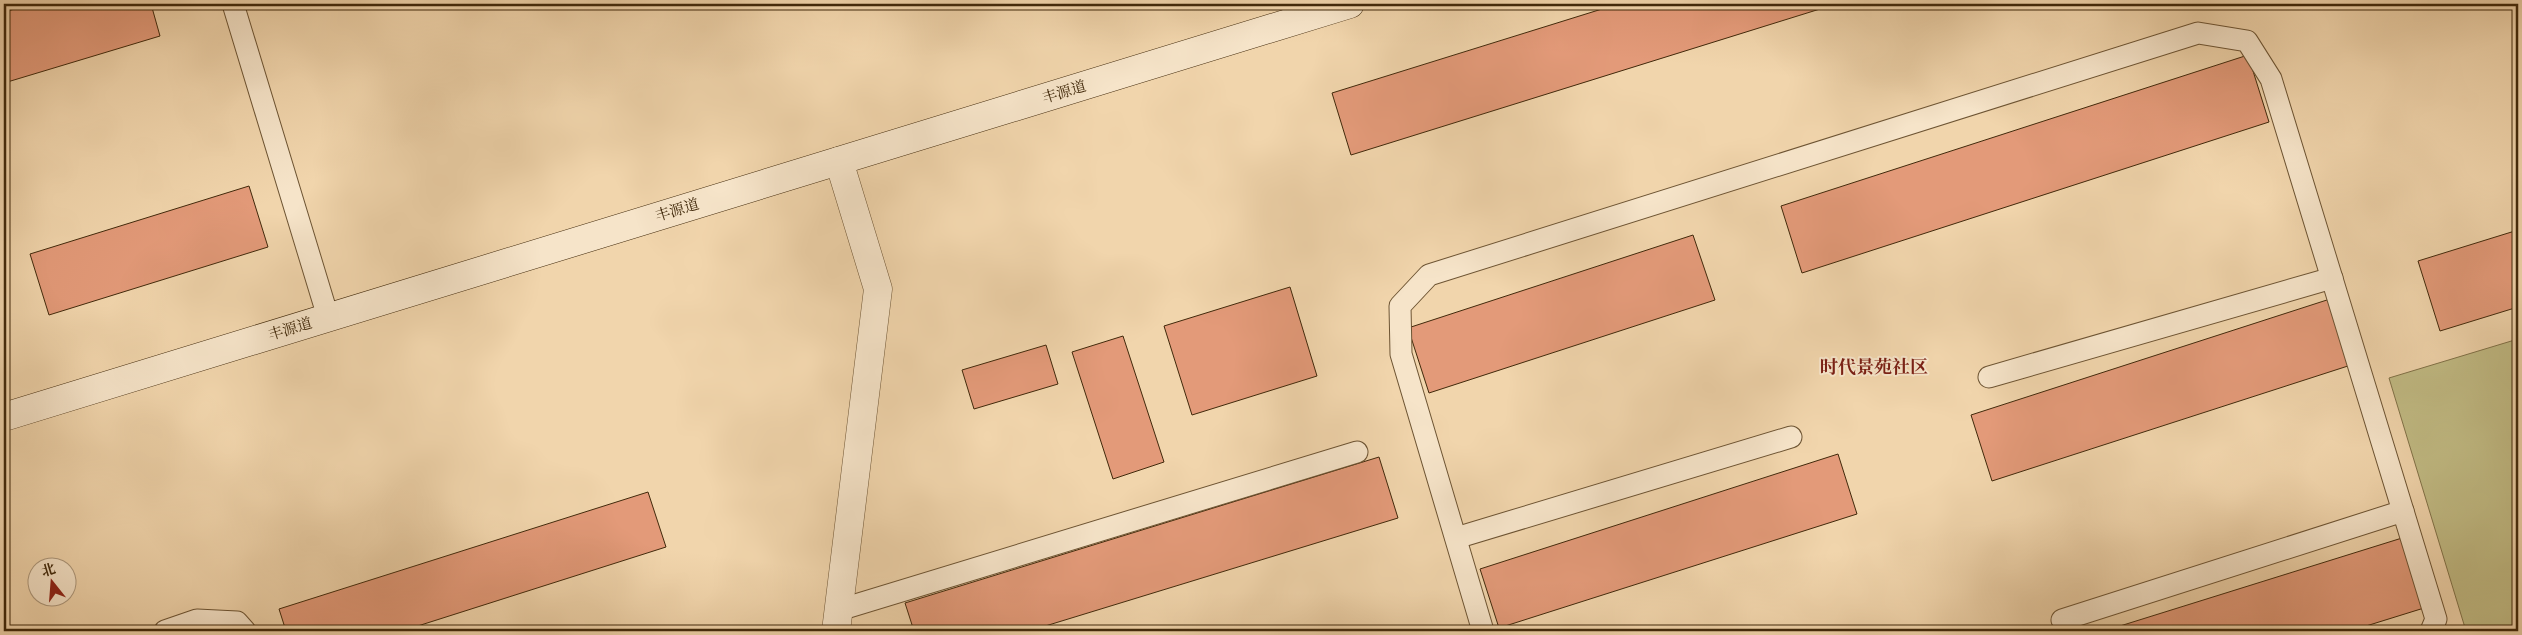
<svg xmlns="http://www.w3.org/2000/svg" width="2522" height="635" viewBox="0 0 2522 635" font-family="Alegreya,'Noto Serif SC',serif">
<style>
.green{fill:#c1bb84;stroke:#817248}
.building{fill:#e39a79;stroke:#41290b}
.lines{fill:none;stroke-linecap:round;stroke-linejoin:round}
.lane-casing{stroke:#6d5433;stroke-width:23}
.street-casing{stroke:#6d5433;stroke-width:29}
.secondary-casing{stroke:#41290b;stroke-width:29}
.lane{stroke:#f6e4c9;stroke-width:21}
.street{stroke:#f6e4c9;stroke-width:28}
.secondary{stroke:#f6e4c9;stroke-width:28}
.labels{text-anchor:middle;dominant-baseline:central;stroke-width:4;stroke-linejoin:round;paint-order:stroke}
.street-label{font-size:15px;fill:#41290b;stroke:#f6e4c9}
.quarter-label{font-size:18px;font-weight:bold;fill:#7a1f14;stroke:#f6e4c9}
</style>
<rect width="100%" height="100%" fill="#f1d5ac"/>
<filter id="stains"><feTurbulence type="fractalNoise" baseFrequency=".004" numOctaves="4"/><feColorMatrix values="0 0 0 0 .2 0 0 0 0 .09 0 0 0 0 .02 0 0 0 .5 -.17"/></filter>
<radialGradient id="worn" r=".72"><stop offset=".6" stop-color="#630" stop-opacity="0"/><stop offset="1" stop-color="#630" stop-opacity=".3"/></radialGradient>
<path class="green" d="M2518 339V631H2466L2389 378Z"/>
<g class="building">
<path d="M32 4H151L160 36 4 83V12Z"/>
<path d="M667 4H684L669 8Z"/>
<path d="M1618 4H1836L1351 155 1332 93Z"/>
<path d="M2248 55 2269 122 1802 273 1781 206Z"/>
<path d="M249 186 268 247 49 315 30 254Z"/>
<path d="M2518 230V307L2440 331 2418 261Z"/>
<path d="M1693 235 1715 300 1429 393 1408 328Z"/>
<path d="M1290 287 1317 376 1192 415 1164 326Z"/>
<path d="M2330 299 2351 365 1992 481 1971 415Z"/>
<path d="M1123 336 1164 462 1113 479 1072 352Z"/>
<path d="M1046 345 1058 384 974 409 962 370Z"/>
<path d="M1838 454 1857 514 1499 628 1480 569Z"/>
<path d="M1379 457 1398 518 1029 631H914L905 603Z"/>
<path d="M648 492 666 547 402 631H286L279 609Z"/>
<path d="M2402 538 2424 608 2350 631H2104Z"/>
</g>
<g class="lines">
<g class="lane-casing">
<g id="lane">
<path d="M233 4 328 317"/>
<path d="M1989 377 2332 278"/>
<path d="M1456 538 1791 437"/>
<path d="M839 610 1357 452"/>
<path d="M2062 620 2403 511"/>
<path d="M165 631 197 620 237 622 245 631"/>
<path d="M1483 631 1401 354 1400 306 1429 275 2198 33 2247 41 2271 79 2436 619 2431 631"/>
</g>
</g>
<g class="street-casing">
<path id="street" d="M836 631 878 289 839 161"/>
</g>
<g class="secondary-casing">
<path id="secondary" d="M4 417 1350 4"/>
</g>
<use href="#lane" class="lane"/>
<use href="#street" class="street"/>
<use href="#secondary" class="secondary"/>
</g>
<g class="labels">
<g class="street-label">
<text transform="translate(1064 92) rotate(-17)">丰源道</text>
<text transform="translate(677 210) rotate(-17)">丰源道</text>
<text transform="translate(290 329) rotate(-17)">丰源道</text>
</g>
<g class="quarter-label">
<text x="1874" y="367">时代景苑社区</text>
</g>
</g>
<rect width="2522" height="635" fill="none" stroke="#f1d5ac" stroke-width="20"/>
<rect x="5" y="5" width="2512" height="625" fill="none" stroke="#41290b" stroke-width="2.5"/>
<rect x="10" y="10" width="2502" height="615" fill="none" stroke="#41290b"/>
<g transform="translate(52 582) rotate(343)"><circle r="24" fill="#f6e4c9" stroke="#ae997d"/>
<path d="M0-4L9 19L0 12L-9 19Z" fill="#8f2418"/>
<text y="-8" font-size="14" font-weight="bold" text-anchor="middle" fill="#41290b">北</text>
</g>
<rect width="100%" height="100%" filter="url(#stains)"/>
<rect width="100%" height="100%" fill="url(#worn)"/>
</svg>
